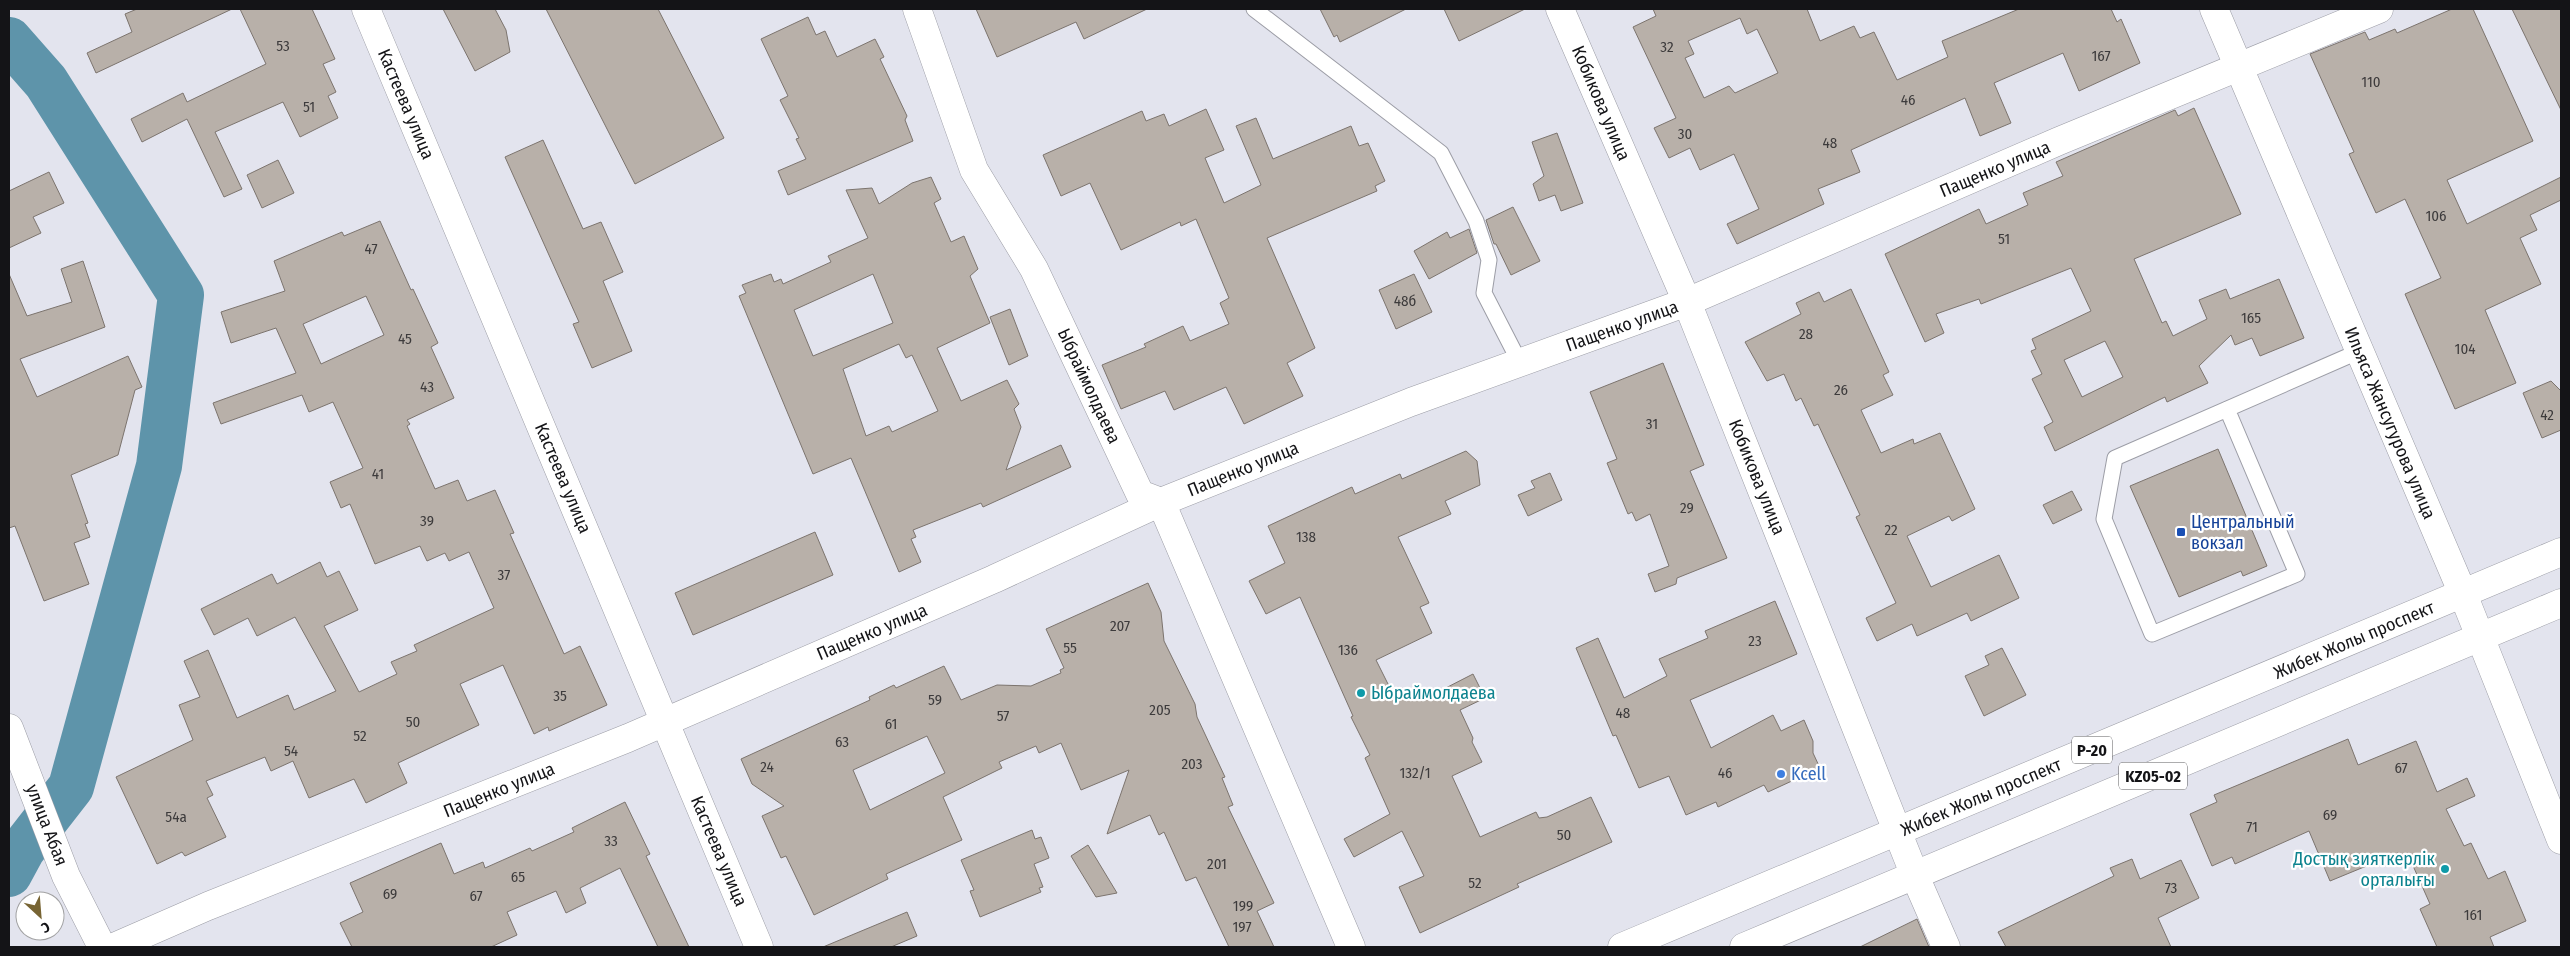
<svg xmlns="http://www.w3.org/2000/svg" width="2570" height="956" viewBox="0 0 2570 956" font-family="'Fira Sans Condensed',sans-serif">
<style>
.lines{fill:none;stroke-linecap:round;stroke-linejoin:round}
.river{stroke:#5e94aa;stroke-width:46}
.building{fill:#b8b0a9;stroke:#7c746e;fill-rule:evenodd}
.service-casing{stroke:#9c9da6;stroke-width:17}
.minor-casing{stroke:#9c9da6;stroke-width:29}
.tertiary-casing{stroke:#9c9da6;stroke-width:29}
.secondary-casing{stroke:#9c9da6;stroke-width:29}
.trunk-casing{stroke:#9c9da6;stroke-width:29}
.service{stroke:#fff;stroke-width:15}
.minor{stroke:#fff;stroke-width:28}
.tertiary{stroke:#fff;stroke-width:28}
.secondary{stroke:#fff;stroke-width:28}
.trunk{stroke:#fff;stroke-width:28}
.transit-dot{fill:#1a4fb4;stroke:#fff;stroke-width:2}
.culture-dot{fill:#0f9aa8;stroke:#fff;stroke-width:2}
.shop-dot{fill:#3f7fe0;stroke:#fff;stroke-width:2}
.labels{text-anchor:middle;dominant-baseline:central;stroke-width:4.5;stroke-linejoin:round;paint-order:stroke}
.number-label{font-size:15px;fill:#3d3b3c}
.shield{fill:#fff;stroke:#5a5a5d;stroke-width:1}
.shield-label{font-size:16px;font-weight:bold;fill:#141417}
.street-label{font-size:18px;fill:#141417;stroke:#fff}
.transit-label{font-size:18px;fill:#164399;stroke:#fff;text-anchor:start}
.culture-label{font-size:18px;fill:#0d838f;stroke:#fff;text-anchor:start}
.shop-label{font-size:18px;fill:#366cbe;stroke:#fff;text-anchor:start}
</style>
<rect width="100%" height="100%" fill="#e3e4ee"/>
<g class="lines">
<path class="river" d="M9 40 46 82 181 295 159 466 71 787 22 850 9 874"/>
</g>
<g class="building">
<path d="M137 9H232L96 73 87 53 132 32 125 14Z"/>
<path d="M240 9H312L335 59 323 64 336 92 328 96 338 118 300 137 283 102 215 132 242 189 224 197 187 119 142 142 131 119 183 93 187 102 266 64Z"/>
<path d="M443 9H495L506 30 510 52 475 71Z"/>
<path d="M546 9H658L724 138 635 184Z"/>
<path d="M976 9H1147L1084 39 1076 22 997 57Z"/>
<path d="M1320 9H1406L1340 42 1337 35 1334 37Z"/>
<path d="M1444 9H1525L1459 41Z"/>
<path d="M1653 9H1807L1820 41 1854 26 1860 38 1874 32 1897 80 1948 57 1942 41 2019 9H2111L2117 22 2121 19 2140 63 2079 91 2063 53 1994 83 2011 123 1980 136 1965 98 1851 150 1860 172 1818 189 1824 204 1737 244 1727 224 1759 209 1734 154 1700 170 1690 148 1669 158 1654 128 1676 118 1633 27 1656 16ZM1740 18 1747 34 1757 29 1778 73 1735 93 1729 86 1704 98 1685 58 1694 54 1688 41Z"/>
<path d="M2452 9H2473L2533 141 2447 180 2467 224 2561 177V200L2530 215 2537 230 2520 238 2541 284 2485 310 2516 383 2455 409 2405 294 2441 278 2405 199 2376 213 2349 154 2354 152 2310 54 2365 32 2369 40 2395 29 2397 33Z"/>
<path d="M2512 9H2561V110Z"/>
<path d="M808 17 816 35 825 31 837 57 875 39 884 57 880 59 907 116 905 120 913 141 788 195 778 171 806 159 796 139 799 138 780 100 788 96 761 39Z"/>
<path d="M2194 108 2241 214 2134 259 2162 323 2166 321 2173 336 2207 319 2199 300 2226 289 2230 299 2279 279 2304 338 2260 356 2252 338 2235 345 2231 335 2199 366 2208 383 2167 402 2165 397 2055 451 2044 427 2053 422 2032 379 2042 374 2031 351 2036 349 2032 339 2091 311 2071 268 1981 304 1979 299 1936 314 1944 333 1925 342 1885 254 1979 209 1986 224 2028 205 2023 193 2063 176 2056 162 2175 110 2178 116ZM2105 341 2123 377 2082 397 2064 360Z"/>
<path d="M1206 109 1224 150 1205 158 1224 203 1261 185 1236 126 1256 118 1273 159 1351 126 1359 146 1368 143 1385 181 1375 186 1377 191 1267 238 1315 348 1287 363 1303 396 1244 424 1226 387 1174 410 1165 391 1121 409 1102 365 1146 347 1144 344 1183 326 1190 341 1229 324 1220 303 1229 298 1196 219 1181 226 1180 222 1121 250 1090 183 1061 196 1043 155 1142 111 1146 121 1164 114 1169 126Z"/>
<path d="M1557 133 1583 203 1561 211 1555 195 1539 201 1533 184 1544 176 1532 142Z"/>
<path d="M543 140 583 229 601 222 623 272 603 281 632 351 592 368 573 324 579 322 505 157Z"/>
<path d="M278 160 294 193 262 208 247 175Z"/>
<path d="M49 172 64 203 33 217 41 233 9 248V191Z"/>
<path d="M931 177 941 199 934 203 951 242 964 236 978 269 970 276 990 323 937 348 961 401 1007 380 1019 404 1014 409 1021 427 1006 470 1061 445 1071 467 983 507 981 503 913 530 916 537 911 539 921 562 899 572 851 458 813 474 739 296 746 293 742 285 771 274 774 282 781 279 783 284 831 262 828 256 868 238 846 190 872 188 879 204 912 183ZM873 274 893 323 813 356 794 310ZM899 344 906 358 912 355 938 411 892 432 889 426 866 436 843 369Z"/>
<path d="M1513 207 1540 261 1511 275 1496 244H1494L1486 220Z"/>
<path d="M380 221 411 290 413 289 438 343 431 347 454 398 407 420 410 424 407 426 435 489 458 480 467 501 495 490 514 533 510 534 564 654 580 646 607 705 549 731 548 727 534 734 503 665 460 684 479 725 398 763 407 783 366 803 354 779 309 798 293 761 271 771 265 757 206 781 213 795 207 798 226 837 185 856 182 852 157 864 116 777 193 740 179 705 200 697 184 661 208 650 237 718 288 695 294 710 336 691 295 617 257 636 248 618 214 635 201 609 272 574 277 584 320 562 327 577 339 571 358 610 324 626 359 692 397 674 391 662 417 651 414 645 494 608 469 552 449 561 445 553 427 561 420 546 375 564 350 504 341 508 330 482 363 468 333 402 309 412 302 395 221 424 213 403 296 373 276 328 231 343 221 312 285 291 274 261 342 232 344 236ZM366 296 384 335 321 364 303 324Z"/>
<path d="M1469 229 1477 253 1429 279 1414 251 1447 232 1450 238Z"/>
<path d="M83 261 105 327 20 359 37 397 128 356 142 387 135 390 118 455 71 475 88 523 85 524 90 537 74 543 89 584 44 601 15 526 9 528V274L27 316 72 302 61 269Z"/>
<path d="M1414 274 1432 312 1396 329 1379 290Z"/>
<path d="M1851 289 1889 372 1883 375 1893 395 1861 410 1881 453 1913 439 1914 444 1940 433 1975 509 1952 521 1949 516 1907 536 1931 587 1999 555 2019 598 1971 621 1967 613 1917 636 1912 624 1877 641 1866 618 1896 603 1856 517 1860 515 1818 424 1814 426 1801 398 1796 401 1784 374 1767 381 1745 342 1801 314 1796 303 1819 292 1824 302Z"/>
<path d="M1010 309 1028 356 1009 365 990 317Z"/>
<path d="M1663 363 1704 465 1690 471 1727 558 1677 578 1676 584 1655 592 1648 574 1669 566 1650 514 1636 521 1632 512 1628 514 1607 463 1617 459 1590 392Z"/>
<path d="M2551 381 2561 391V430L2542 438 2523 393Z"/>
<path d="M2218 449 2267 566 2243 576 2241 571 2179 597 2130 486Z"/>
<path d="M1466 451 1477 461 1480 485 1445 501 1451 514 1398 537 1429 603 1420 607 1432 633 1376 660 1396 700 1410 694 1414 697 1431 689 1434 694 1473 674 1485 698 1460 710 1473 738 1472 742 1482 762 1452 776 1480 837 1536 812 1539 818 1547 817 1591 797 1612 842 1517 884 1519 887 1420 933 1399 887 1424 876 1402 831 1354 857 1344 839 1390 814 1365 758 1370 755 1351 717 1353 716 1300 597 1266 614 1249 581 1285 563 1268 526 1352 487 1355 494 1400 474 1402 479Z"/>
<path d="M1550 473 1562 500 1528 516 1518 495 1535 488 1531 481Z"/>
<path d="M2072 491 2082 510 2053 524 2043 505Z"/>
<path d="M815 532 833 575 693 635 675 593Z"/>
<path d="M1148 583 1161 612 1164 641 1195 704 1197 717 1225 777 1222 778 1233 805 1228 807 1274 903 1257 911 1274 947H1229L1196 877 1186 881 1164 832 1159 835 1150 815 1107 834 1129 770 1081 790 1061 743 1039 753 1036 746 999 762 1002 768 943 797 962 840 886 874 888 879 814 915 786 856 781 858 762 816 784 806 752 784 741 759 870 700 869 697 894 685 896 688 944 666 961 700 997 685 1031 686 1061 673 1060 670 1064 668 1046 629ZM927 736 945 773 870 810 853 770Z"/>
<path d="M1775 601 1797 654 1690 700 1711 748 1773 715 1781 731 1804 720 1813 741V753L1820 768 1768 792 1764 785 1718 807 1716 802 1686 815 1669 776 1639 788 1616 735 1613 736 1576 648 1598 638 1624 698 1667 676 1659 659 1708 638 1705 631Z"/>
<path d="M2002 648 2026 695 1984 716 1965 676 1989 665 1985 656Z"/>
<path d="M2348 739 2358 765 2416 741 2437 792 2467 778 2475 796 2446 809 2464 846 2471 843 2488 879 2505 871 2526 921 2490 937 2494 947H2437L2420 909 2430 904 2410 859 2402 863 2398 853 2330 881 2309 831 2235 864 2232 857 2212 866 2190 814 2217 802 2214 795Z"/>
<path d="M625 802 650 854 646 856 689 947H658L620 868 580 888 586 903 566 913 556 891 507 912 517 935 491 947H352L340 923 363 912 350 883 441 843 454 874 483 862 485 868 530 848 532 851 574 832 572 828Z"/>
<path d="M1032 830 1035 839 1041 837 1049 858 1034 864 1043 887 1039 888 1041 892 980 917 970 891 974 890 961 860Z"/>
<path d="M1088 845 1117 893 1096 897 1071 856Z"/>
<path d="M2132 859 2140 879 2181 860 2199 898 2158 918 2171 947H2006L1998 932 2114 876 2110 868Z"/>
<path d="M907 912 917 936 891 947H823Z"/>
<path d="M1917 919 1929 947H1860Z"/>
</g>
<g class="lines">
<g class="service-casing">
<g id="service">
<path d="M1254 9 1441 153 1476 221 1489 260 1484 293 1520 363"/>
<path d="M2227 409 2297 574 2152 634 2104 519 2115 458 2360 351"/>
</g>
</g>
<g class="minor-casing">
<g id="minor">
<path d="M917 9 974 170 1034 269 1140 494 1161 502 1351 947"/>
<path d="M1560 9 1687 302 1915 876 1946 947"/>
<path d="M9 728 66 876 102 947"/>
<path d="M114 947 208 906 628 738 994 579 1161 502 1411 402 1687 302 2059 141 2379 9"/>
</g>
</g>
<g class="tertiary-casing">
<g id="tertiary">
<path d="M366 9 759 947"/>
<path d="M2214 9 2463 594"/>
</g>
</g>
<g class="secondary-casing">
<path id="secondary" d="M2463 594 2561 840"/>
</g>
<g class="trunk-casing">
<g id="trunk">
<path d="M1622 947 2561 552"/>
<path d="M1744 947 2561 603"/>
</g>
</g>
<use href="#service" class="service"/>
<use href="#minor" class="minor"/>
<use href="#tertiary" class="tertiary"/>
<use href="#secondary" class="secondary"/>
<use href="#trunk" class="trunk"/>
</g>
<rect class="transit-dot" x="2176" y="527" width="10" height="10" rx="2.5"/>
<g class="culture-dot">
<circle cx="1361" cy="693" r="5"/>
<circle cx="2445" cy="869" r="5"/>
</g>
<circle class="shop-dot" cx="1781" cy="774" r="5"/>
<g class="labels">
<g class="number-label">
<text x="283" y="46">53</text>
<text x="1667" y="47">32</text>
<text x="2101" y="56">167</text>
<text x="2371" y="82">110</text>
<text x="1908" y="100">46</text>
<text x="309" y="107">51</text>
<text x="1685" y="134">30</text>
<text x="1830" y="143">48</text>
<text x="2436" y="216">106</text>
<text x="2004" y="239">51</text>
<text x="371" y="249">47</text>
<text x="1405" y="301">48б</text>
<text x="2251" y="318">165</text>
<text x="1806" y="334">28</text>
<text x="405" y="339">45</text>
<text x="2465" y="349">104</text>
<text x="427" y="387">43</text>
<text x="1841" y="390">26</text>
<text x="2547" y="415">42</text>
<text x="1652" y="424">31</text>
<text x="378" y="474">41</text>
<text x="1687" y="508">29</text>
<text x="427" y="521">39</text>
<text x="1891" y="530">22</text>
<text x="1306" y="537">138</text>
<text x="504" y="575">37</text>
<text x="1120" y="626">207</text>
<text x="1755" y="641">23</text>
<text x="1070" y="648">55</text>
<text x="1348" y="650">136</text>
<text x="560" y="696">35</text>
<text x="935" y="700">59</text>
<text x="1160" y="710">205</text>
<text x="1623" y="713">48</text>
<text x="1003" y="716">57</text>
<text x="413" y="722">50</text>
<text x="891" y="724">61</text>
<text x="360" y="736">52</text>
<text x="842" y="742">63</text>
<text x="291" y="751">54</text>
<text x="1192" y="764">203</text>
<text x="767" y="767">24</text>
<text x="2401" y="768">67</text>
<text x="1415" y="773">132/1</text>
<text x="1725" y="773">46</text>
<text x="2330" y="815">69</text>
<text x="176" y="817">54а</text>
<text x="2252" y="827">71</text>
<text x="1564" y="835">50</text>
<text x="611" y="841">33</text>
<text x="1217" y="864">201</text>
<text x="518" y="877">65</text>
<text x="1475" y="883">52</text>
<text x="2171" y="888">73</text>
<text x="390" y="894">69</text>
<text x="476" y="896">67</text>
<text x="1243" y="906">199</text>
<text x="2473" y="915">161</text>
<text x="1242" y="927">197</text>
</g>
<g class="shield">
<rect x="2072" y="736.5" width="40" height="27" rx="4"/>
<rect x="2119" y="762.5" width="68" height="27" rx="4"/>
</g>
<g class="shield-label">
<text x="2092" y="750">Р-20</text>
<text x="2153" y="776">KZ05-02</text>
</g>
<g class="street-label">
<text transform="translate(1601 103) rotate(67)">Кобикова улица</text>
<text transform="translate(406 104) rotate(67)">Кастеева улица</text>
<text transform="translate(1995 169) rotate(-23)">Пащенко улица</text>
<text transform="translate(1622 326) rotate(-20)">Пащенко улица</text>
<text transform="translate(1089 386) rotate(65)">Ыбраймолдаева</text>
<text transform="translate(2390 423) rotate(67)">Ильяса Жансугурова улица</text>
<text transform="translate(1243 469) rotate(-22)">Пащенко улица</text>
<text transform="translate(1757 477) rotate(68)">Кобикова улица</text>
<text transform="translate(563 478) rotate(67)">Кастеева улица</text>
<text transform="translate(872 632) rotate(-23)">Пащенко улица</text>
<text transform="translate(2354 640) rotate(-23)">Жибек Жолы проспект</text>
<text transform="translate(499 790) rotate(-22)">Пащенко улица</text>
<text transform="translate(1981 797) rotate(-23)">Жибек Жолы проспект</text>
<text transform="translate(47 825) rotate(69)">улица Абая</text>
<text transform="translate(719 851) rotate(67)">Кастеева улица</text>
</g>
<g class="transit-label">
<text x="2191" y="522">Центральный<tspan x="2191" dy="21">вокзал</tspan></text>
</g>
<g class="culture-label">
<text x="1371" y="693">Ыбраймолдаева</text>
<text x="2435" y="859" text-anchor="end">Достық зияткерлік<tspan x="2435" dy="21">орталығы</tspan></text>
</g>
<g class="shop-label">
<text x="1791" y="774">Kcell</text>
</g>
</g>
<rect width="2570" height="956" fill="none" stroke="#141417" stroke-width="20"/>
<g transform="translate(40 916) rotate(154)"><circle r="24" fill="#ffffff" stroke="#a1a1a2"/>
<path d="M0-4L9 19L0 12L-9 19Z" fill="#776433"/>
<text y="-8" font-size="14" font-weight="bold" text-anchor="middle" fill="#141417">С</text>
</g>
</svg>
